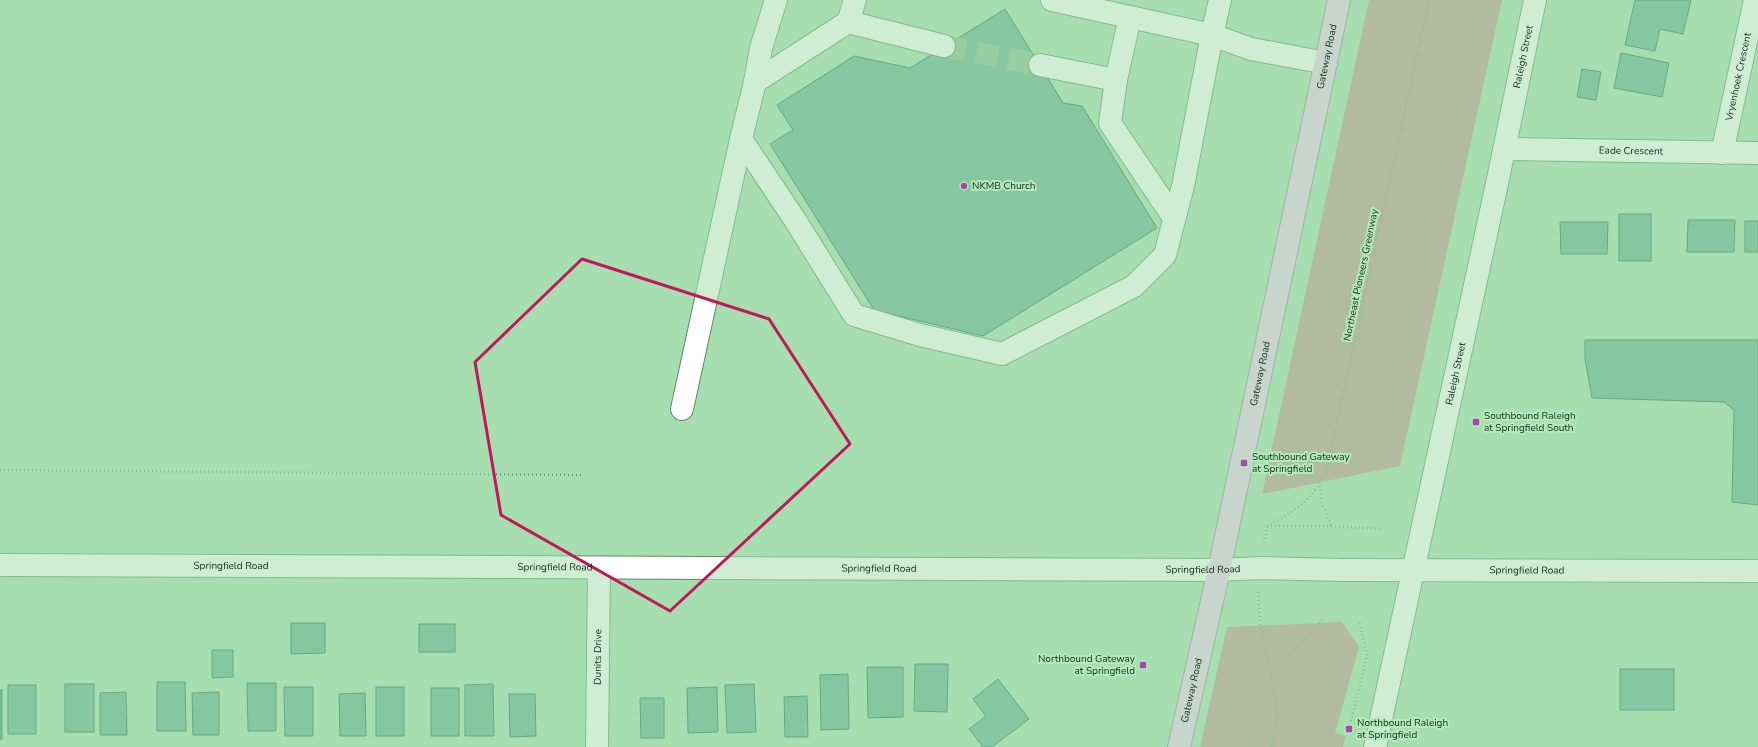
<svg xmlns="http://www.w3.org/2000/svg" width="1758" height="747" viewBox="0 0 1758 747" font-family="'Nunito Sans',sans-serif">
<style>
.green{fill:#c1918a}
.building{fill:#60a88e;stroke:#156952}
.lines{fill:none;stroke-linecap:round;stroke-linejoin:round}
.minor-tunnel{stroke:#89ba91;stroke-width:22;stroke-dasharray:22 11;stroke-linecap:butt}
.minor-casing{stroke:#598d62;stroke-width:24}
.major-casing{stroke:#9e7a9d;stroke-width:24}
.path{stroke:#6a9572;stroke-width:2.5;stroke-dasharray:1 3;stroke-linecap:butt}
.minor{stroke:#fff;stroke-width:22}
.major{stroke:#f2caef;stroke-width:22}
.marked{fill:none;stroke:#c2185b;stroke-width:3;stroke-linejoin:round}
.poi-dot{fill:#ac45a9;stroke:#b3ebbc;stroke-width:1.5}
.labels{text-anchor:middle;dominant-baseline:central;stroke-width:4;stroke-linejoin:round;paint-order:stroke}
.street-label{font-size:10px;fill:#132918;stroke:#b3ebbc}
.poi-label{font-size:10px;fill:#132918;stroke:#b3ebbc;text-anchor:start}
</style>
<rect width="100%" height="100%" fill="#a6deaf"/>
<g class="green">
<path d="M1369 0H1502L1400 466 1262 494Z"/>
<path d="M1342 622 1359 647 1335 733 1346 736 1343 747H1200L1227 627Z"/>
</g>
<g class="building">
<path d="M1635 0H1691L1683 34 1660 29 1655 51 1625 45Z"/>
<path d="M1005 9 1063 103 1082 106 1157 228 983 336 874 310 770 144 793 130 777 105 854 56 910 68Z"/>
<path d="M1621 53 1669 63 1662 97 1614 88Z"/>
<path d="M1582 69 1601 72 1596 100 1577 97Z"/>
<rect x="1619" y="214" width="32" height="47"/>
<path d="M1688 220H1735L1734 252H1687Z"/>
<rect x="1745" y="221" width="13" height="31"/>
<path d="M1560 222H1608L1607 254H1561Z"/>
<path d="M1585 340H1758V505L1732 502 1734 410 1724 402 1592 398 1585 359Z"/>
<path d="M291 623H325V653L291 654Z"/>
<rect x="419" y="624" width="36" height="28"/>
<path d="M212 650H233V677L212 678Z"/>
<path d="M915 664H948L947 712 914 711Z"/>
<path d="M867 667H903V717L868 718Z"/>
<rect x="1620" y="669" width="54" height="41"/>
<path d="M848 674 849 729 821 730 820 675Z"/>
<path d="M998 679 1029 719 992 747H983L969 729 986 716 973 699Z"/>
<path d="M157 682H185L186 731H157Z"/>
<path d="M247 683H276V731H248Z"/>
<rect x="65" y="684" width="29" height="48"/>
<path d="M493 684 494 736H465V685Z"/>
<path d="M754 684 756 732 727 733 725 685Z"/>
<rect x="8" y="685" width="28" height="49"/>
<path d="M284 687H313V736H285Z"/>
<rect x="376" y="687" width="28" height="49"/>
<path d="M717 687 718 732 688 733 687 688Z"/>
<rect x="431" y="688" width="28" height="48"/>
<rect x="0" y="690" width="2" height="49"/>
<path d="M126 692 127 735H100V693Z"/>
<path d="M219 692V735H193L192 693Z"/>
<path d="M365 693 366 736H340L339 694Z"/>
<path d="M509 694H535L536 736 510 737Z"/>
<path d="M807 696 808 737H785L784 697Z"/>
<path d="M640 698H664V738H641Z"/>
</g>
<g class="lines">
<path class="minor-tunnel" d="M944 46 1040 65"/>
<g class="minor-casing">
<g id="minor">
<path d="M776 0 761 48 755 82 741 139 797 223 854 315 920 335 1002 354 1134 286 1165 255 1183 186 1212 35 1052 0"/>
<path d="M1220 0 1212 35 1251 49 1326 63"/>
<path d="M1130 17 1116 80 1110 123 1174 218"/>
<path d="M848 22 944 46"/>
<path d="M1040 65 1116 80"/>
<path d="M755 82 848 22 855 0"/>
<path id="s1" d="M1504 149 1758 153"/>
<path id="s2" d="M1722 153 1755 0"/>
<path d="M682 409 741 139"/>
<path id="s3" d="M0 565 1219 570 1260 568 1342 570 1758 571"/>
<path id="s4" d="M597 747 599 568"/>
<path id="s5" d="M1375 747 1498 179 1535 0"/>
</g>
</g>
<g class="major-casing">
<g id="major">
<path id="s6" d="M1179 747 1219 570 1339 0"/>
</g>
</g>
<g class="path">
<path d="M0 470 581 475"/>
<path d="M1320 486 1322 504 1331 526"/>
<path d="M1267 526C1293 513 1316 497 1327 469L1429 0"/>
<path d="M1267 526H1331L1383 529"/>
<path d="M1264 543 1267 526"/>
<path d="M1258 592 1260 621 1278 716 1272 747"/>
<path d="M1271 677 1323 619"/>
<path d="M1349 729 1367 656 1359 620"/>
</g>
<use href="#minor" class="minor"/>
<use href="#major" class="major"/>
</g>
<path d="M0 0H1758V747H0ZM582 259 769 319 850 444 670 611 501 515 475 362Z" fill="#a6deaf" fill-opacity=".55" fill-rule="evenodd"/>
<path class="marked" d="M582 259 769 319 850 444 670 611 501 515 475 362Z"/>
<g class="poi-dot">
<circle cx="964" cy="186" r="4"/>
<rect x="1472" y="418" width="8" height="8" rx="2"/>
<rect x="1240" y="459" width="8" height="8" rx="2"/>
<rect x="1139" y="661" width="8" height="8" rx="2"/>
<rect x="1345" y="725" width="8" height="8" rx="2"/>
</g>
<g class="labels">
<g class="street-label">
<text stroke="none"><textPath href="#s6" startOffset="706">Gateway Road</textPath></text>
<text stroke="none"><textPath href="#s5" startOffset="706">Raleigh Street</textPath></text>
<text stroke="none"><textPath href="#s2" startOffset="78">Vryenhoek Crescent</textPath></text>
<text stroke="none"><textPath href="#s1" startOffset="127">Eade Crescent</textPath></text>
<text transform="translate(1361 275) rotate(-78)">Northeast Pioneers Greenway</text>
<text stroke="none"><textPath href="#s6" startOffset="382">Gateway Road</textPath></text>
<text stroke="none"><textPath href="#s5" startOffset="382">Raleigh Street</textPath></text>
<text stroke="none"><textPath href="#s3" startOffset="231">Springfield Road</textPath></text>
<text stroke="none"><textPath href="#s3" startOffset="555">Springfield Road</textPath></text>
<text stroke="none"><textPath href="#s3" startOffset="879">Springfield Road</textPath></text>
<text stroke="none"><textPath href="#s3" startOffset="1203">Springfield Road</textPath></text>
<text stroke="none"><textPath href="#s3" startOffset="1527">Springfield Road</textPath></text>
<text stroke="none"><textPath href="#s4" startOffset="90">Dunits Drive</textPath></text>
<text stroke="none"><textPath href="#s6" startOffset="58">Gateway Road</textPath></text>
</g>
<g class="poi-label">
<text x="972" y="186">NKMB Church</text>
<text x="1484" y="416">Southbound Raleigh<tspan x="1484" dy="12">at Springfield South</tspan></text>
<text x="1252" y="457">Southbound Gateway<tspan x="1252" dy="12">at Springfield</tspan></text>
<text x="1135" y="659" text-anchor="end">Northbound Gateway<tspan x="1135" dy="12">at Springfield</tspan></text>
<text x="1357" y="723">Northbound Raleigh<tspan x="1357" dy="12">at Springfield</tspan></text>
</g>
</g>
</svg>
